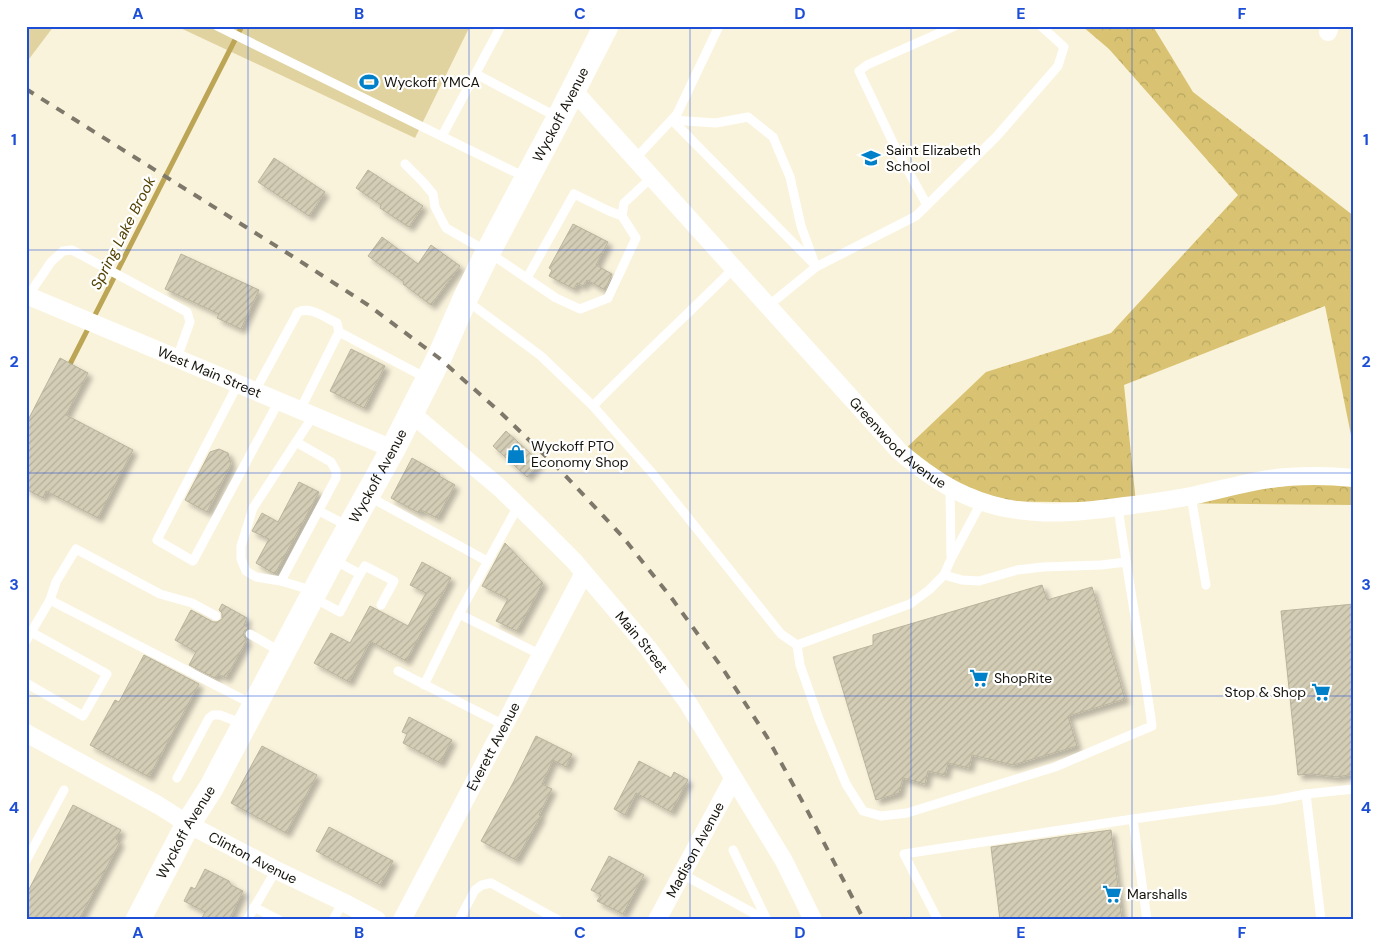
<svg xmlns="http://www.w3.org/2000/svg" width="1380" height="946" viewBox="0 0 1380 946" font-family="'DM Sans',sans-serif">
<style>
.forest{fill:url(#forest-crowns)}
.garden{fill:#e1d3a0}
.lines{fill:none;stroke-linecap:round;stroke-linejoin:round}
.stream{stroke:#bca656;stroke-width:5}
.building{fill:url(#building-hatch);stroke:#b9b39c;filter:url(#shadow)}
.lane{stroke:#fff;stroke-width:9}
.street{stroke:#fff;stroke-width:18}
.secondary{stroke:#fff;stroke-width:25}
.rail{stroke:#7d786a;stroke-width:4;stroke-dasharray:9 9;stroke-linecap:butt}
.grid{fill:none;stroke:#1d4ed8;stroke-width:1;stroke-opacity:0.55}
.labels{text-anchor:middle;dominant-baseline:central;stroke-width:4.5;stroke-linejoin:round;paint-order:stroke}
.poi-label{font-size:14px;fill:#15130b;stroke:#fff;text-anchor:start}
.street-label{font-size:14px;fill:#15130b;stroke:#fff}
.water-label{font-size:15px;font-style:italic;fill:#524200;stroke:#fff}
.neatline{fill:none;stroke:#1d4ed8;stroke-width:2}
.grid-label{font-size:16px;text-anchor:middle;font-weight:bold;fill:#1d4ed8}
</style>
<defs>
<pattern id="forest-crowns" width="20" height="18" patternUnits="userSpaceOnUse" patternTransform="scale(1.25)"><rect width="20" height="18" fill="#d9c372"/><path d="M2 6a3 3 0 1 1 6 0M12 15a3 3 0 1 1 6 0" fill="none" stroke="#b9a761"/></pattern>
<pattern id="building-hatch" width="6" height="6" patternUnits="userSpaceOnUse" patternTransform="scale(1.25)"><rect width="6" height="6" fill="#d4cdb6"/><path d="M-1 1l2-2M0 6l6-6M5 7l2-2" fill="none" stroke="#b5af9b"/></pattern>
<filter id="shadow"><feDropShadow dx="4.5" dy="4.5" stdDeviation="2.5" flood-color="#0004"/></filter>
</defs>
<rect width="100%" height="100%" fill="#faf3dc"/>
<g class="forest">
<path d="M1082 26H1150L1154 28 1193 92 1354 216V450L1325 306 1124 385 1136 503 984 501 902 452 986 372 1111 333 1238 195 1109 49Z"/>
<path d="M1354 477V505L1157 503Z"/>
</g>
<g class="garden">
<path d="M26 26H54L26 63Z"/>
<path d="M176 26H470L415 138Z"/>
</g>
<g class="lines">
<path class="stream" d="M67 370 242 26"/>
</g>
<g class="building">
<path d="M274 158 325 192 309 216 258 182Z"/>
<path d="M368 170 423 206 409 227 380 208 381 205 356 188Z"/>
<path d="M573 224 608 242 596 265 612 274 605 290 587 280 583 286 577 283 574 289 549 276 552 270 549 268Z"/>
<path d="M382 237 418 264 431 245 460 266 431 305 403 284 404 282 368 256Z"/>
<path d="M181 254 259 290 241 329 217 318 219 314 165 289Z"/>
<path d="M351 349 385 366 364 408 330 391Z"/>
<path d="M60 358 88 373 66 415 133 450 98 518 46 491 43 498 26 489V424Z"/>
<path d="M506 431 540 462 527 477 493 446Z"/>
<path d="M219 449 228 453 231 464 207 512 185 500 210 452Z"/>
<path d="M412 458 440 474 439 476 455 485 437 518 421 510 419 513 391 498Z"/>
<path d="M299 482 319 492 275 574 256 563 269 539 252 531 262 513 278 522Z"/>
<path d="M505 543 543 583 517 631 496 621 508 599 482 586Z"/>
<path d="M422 562 451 578 406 661 370 641 349 682 314 663 331 633 350 643 370 606 408 626 426 593 410 585Z"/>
<path d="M1042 585 1047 600 1092 587 1125 699 1068 716 1077 746 1013 765 972 755 969 768 948 763 945 775 928 771 925 784 903 778 899 793 876 800 833 657 873 645V635Z"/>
<path d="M222 604 247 618 244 625 249 628 244 631V637L247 640 226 678 218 674 215 678 189 665 196 652 175 640 191 610 213 622H217L222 619V613L219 610Z"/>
<path d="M1354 604V774L1337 777 1312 774 1298 775 1281 611Z"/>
<path d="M144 655 199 684 149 777 90 745 115 700 119 702Z"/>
<path d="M409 717 452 740 440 763 403 743 407 734 402 732Z"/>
<path d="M536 736 572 754 566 767 553 760 542 784 552 789 539 815 541 816 516 860 481 841 513 783Z"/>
<path d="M262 746 317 775 286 833 231 803Z"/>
<path d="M639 761 671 778 674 772 688 780 671 812 636 793 625 815 614 809Z"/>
<path d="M73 805 121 830 116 839 120 842 79 920H26V895Z"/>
<path d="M329 827 393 861 380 885 316 851Z"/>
<path d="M1111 830 1122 920H1000L991 847 1066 836Z"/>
<path d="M609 856 644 875 623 914 597 901 601 895 591 890Z"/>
<path d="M205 869 229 881 231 885 243 891 229 920H201L205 912 184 901 191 887 195 889Z"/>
</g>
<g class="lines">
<g class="lane">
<path d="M217 26 527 178"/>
<path d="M476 74 557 117"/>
<path d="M672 120 716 123 748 117 773 137 790 177 801 226 816 267"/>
<path d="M672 120 814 264"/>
<path d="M442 136 501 26"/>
<path d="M635 159 677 114 719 26"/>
<path d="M405 164 423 182 433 194 435 207 446 228 488 252 556 298 580 309 608 298 636 238 622 216 609 211 574 194 527 278"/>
<path d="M927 205 896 149 859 71 867 65 955 26"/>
<path d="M622 216 624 203 651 178"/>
<path d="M28 296 51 262 63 251 72 250 187 312 190 322 177 358"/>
<path d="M467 301 541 356 593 406 653 474 781 634 797 645 910 604 929 590 944 575 951 559 982 501"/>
<path d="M768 306 816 267 916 216 997 136 1058 66 1064 47 1041 26"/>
<path d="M339 332 428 379"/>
<path d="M238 384 157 540 193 561 279 401"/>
<path d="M255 391 298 312C311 306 325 318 337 323L339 332 300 410"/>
<path d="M593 406C639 359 687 315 734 268"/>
<path d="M313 416 253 508 241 546V559L246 571 256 577 281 581 314 591"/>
<path d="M950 488 951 556"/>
<path d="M368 496 487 561"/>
<path d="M1191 496 1206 585"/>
<path d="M319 511 350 527"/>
<path d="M360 574 365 566 394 581 381 605"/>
<path d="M944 575 962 580 979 581 1017 570 1043 567 1101 565 1126 562"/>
<path d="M281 581 336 478V471L331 462 296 442"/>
<path d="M312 597 340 612 360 574 334 560"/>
<path d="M50 600 254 705"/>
<path d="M459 614 541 655"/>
<path d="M250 634 281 652"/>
<path d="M26 641 50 600 56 582 76 549 160 594 192 603 216 616"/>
<path d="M797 645 800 665 819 719 846 784 863 811 881 816 907 813 1055 767 1152 726C1142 653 1128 580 1118 507"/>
<path d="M398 671 504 725"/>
<path d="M26 683 83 716 107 674 31 632"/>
<path d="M424 685 459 614 518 506"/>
<path d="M177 778 209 718 213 715H220L243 724"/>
<path d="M1306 794 1321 920"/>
<path d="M733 850 767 920"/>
<path d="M26 861 64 790"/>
<path d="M682 874 766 920"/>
<path d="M254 907 279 920"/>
<path d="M247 920 276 870"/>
<path d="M333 920 343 902"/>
<path d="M459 920 475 890 482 885 491 883 558 920"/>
<path d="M938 920 904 854 1133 819"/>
<path d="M1147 920 1133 819 1234 805 1275 800 1306 794 1354 789"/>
</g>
<g class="street">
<path d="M1328 32 1330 26"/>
<path id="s1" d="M573 90 899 451C919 468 940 484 965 495 1018 519 1070 514 1125 506 1149 503 1173 500 1196 495 1218 490 1241 484 1263 480 1293 475 1323 475 1354 478"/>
<path id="s2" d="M26 295 393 449"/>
<path id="s3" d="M411 413 500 488 540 527 574 561 648 648 688 703 784 861 813 920"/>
<path id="s4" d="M26 733 158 805 188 824 276 870 343 902 377 920"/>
<path id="s5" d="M402 920 584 573"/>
<path id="s6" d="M657 920 733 779"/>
</g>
<path class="secondary" id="s7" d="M138 920 188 824 211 788 332 559 393 449 439 358 465 299 488 252 559 118 606 26"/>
<path class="rail" d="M26 89 292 256 368 305 439 358 501 413 562 472 622 536 673 600 723 669 767 737 807 810 864 920"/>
</g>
<path class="grid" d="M248 26V920M469 26V920M690 26V920M911 26V920M1132 26V920M26 250H1354M26 473H1354M26 696H1354"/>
<defs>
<g id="stadium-bare" transform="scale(1.5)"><path d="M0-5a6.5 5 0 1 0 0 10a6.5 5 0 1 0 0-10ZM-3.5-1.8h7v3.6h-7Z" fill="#0080c8" stroke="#fff" stroke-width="2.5" paint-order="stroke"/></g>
<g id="school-bare" transform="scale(1.5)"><path d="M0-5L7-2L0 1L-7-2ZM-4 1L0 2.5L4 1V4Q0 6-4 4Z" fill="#0080c8" stroke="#fff" stroke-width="2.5" paint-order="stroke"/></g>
<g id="shop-bare" transform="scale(1.5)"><path d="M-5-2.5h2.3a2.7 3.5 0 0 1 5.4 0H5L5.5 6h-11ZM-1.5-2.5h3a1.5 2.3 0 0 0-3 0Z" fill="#0080c8" stroke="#fff" stroke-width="2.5" paint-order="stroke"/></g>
<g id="supermarket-bare" transform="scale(1.5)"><path d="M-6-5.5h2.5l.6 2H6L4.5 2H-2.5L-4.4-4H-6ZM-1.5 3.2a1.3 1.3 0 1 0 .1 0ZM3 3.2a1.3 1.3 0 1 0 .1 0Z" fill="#0080c8" stroke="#fff" stroke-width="2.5" paint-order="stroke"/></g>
</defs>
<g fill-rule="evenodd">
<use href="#stadium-bare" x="369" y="82"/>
<use href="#school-bare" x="871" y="158"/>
<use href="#shop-bare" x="516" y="454"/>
<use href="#supermarket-bare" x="979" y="678"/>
<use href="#supermarket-bare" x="1321" y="692"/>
<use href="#supermarket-bare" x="1112" y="894"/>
</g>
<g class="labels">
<g class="poi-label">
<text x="384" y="82">Wyckoff YMCA</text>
<text x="886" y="150">Saint Elizabeth<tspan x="886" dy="16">School</tspan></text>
<text x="531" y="446">Wyckoff PTO<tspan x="531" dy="16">Economy Shop</tspan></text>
<text x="994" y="678">ShopRite</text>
<text x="1306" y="692" text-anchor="end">Stop &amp; Shop</text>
<text x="1127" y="894">Marshalls</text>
</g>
<g class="street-label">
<text stroke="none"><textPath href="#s7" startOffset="910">Wyckoff Avenue</textPath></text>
<text stroke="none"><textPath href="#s2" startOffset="199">West Main Street</textPath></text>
<text stroke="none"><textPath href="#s1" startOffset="480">Greenwood Avenue</textPath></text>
<text stroke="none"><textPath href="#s7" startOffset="505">Wyckoff Avenue</textPath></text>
<text stroke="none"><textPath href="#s3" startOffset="326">Main Street</textPath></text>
<text stroke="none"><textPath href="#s5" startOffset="196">Everett Avenue</textPath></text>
<text stroke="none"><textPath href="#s7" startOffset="100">Wyckoff Avenue</textPath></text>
<text stroke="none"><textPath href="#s6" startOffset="80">Madison Avenue</textPath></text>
<text stroke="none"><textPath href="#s4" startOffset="259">Clinton Avenue</textPath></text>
</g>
<g class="water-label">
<text transform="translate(123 233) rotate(-63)">Spring Lake Brook</text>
</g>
</g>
<rect width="1380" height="946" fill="none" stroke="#ffffff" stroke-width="55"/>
<rect x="28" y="28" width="1324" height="890" class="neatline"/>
<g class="grid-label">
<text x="138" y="19">A</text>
<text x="359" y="19">B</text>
<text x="580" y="19">C</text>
<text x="800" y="19">D</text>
<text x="1021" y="19">E</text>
<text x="1242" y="19">F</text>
<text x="14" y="145">1</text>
<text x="1366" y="145">1</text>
<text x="14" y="367">2</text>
<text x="1366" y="367">2</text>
<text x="14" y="590">3</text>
<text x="1366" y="590">3</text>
<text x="14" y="813">4</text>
<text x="1366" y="813">4</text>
<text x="138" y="938">A</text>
<text x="359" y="938">B</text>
<text x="580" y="938">C</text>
<text x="800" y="938">D</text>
<text x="1021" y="938">E</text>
<text x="1242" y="938">F</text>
</g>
</svg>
